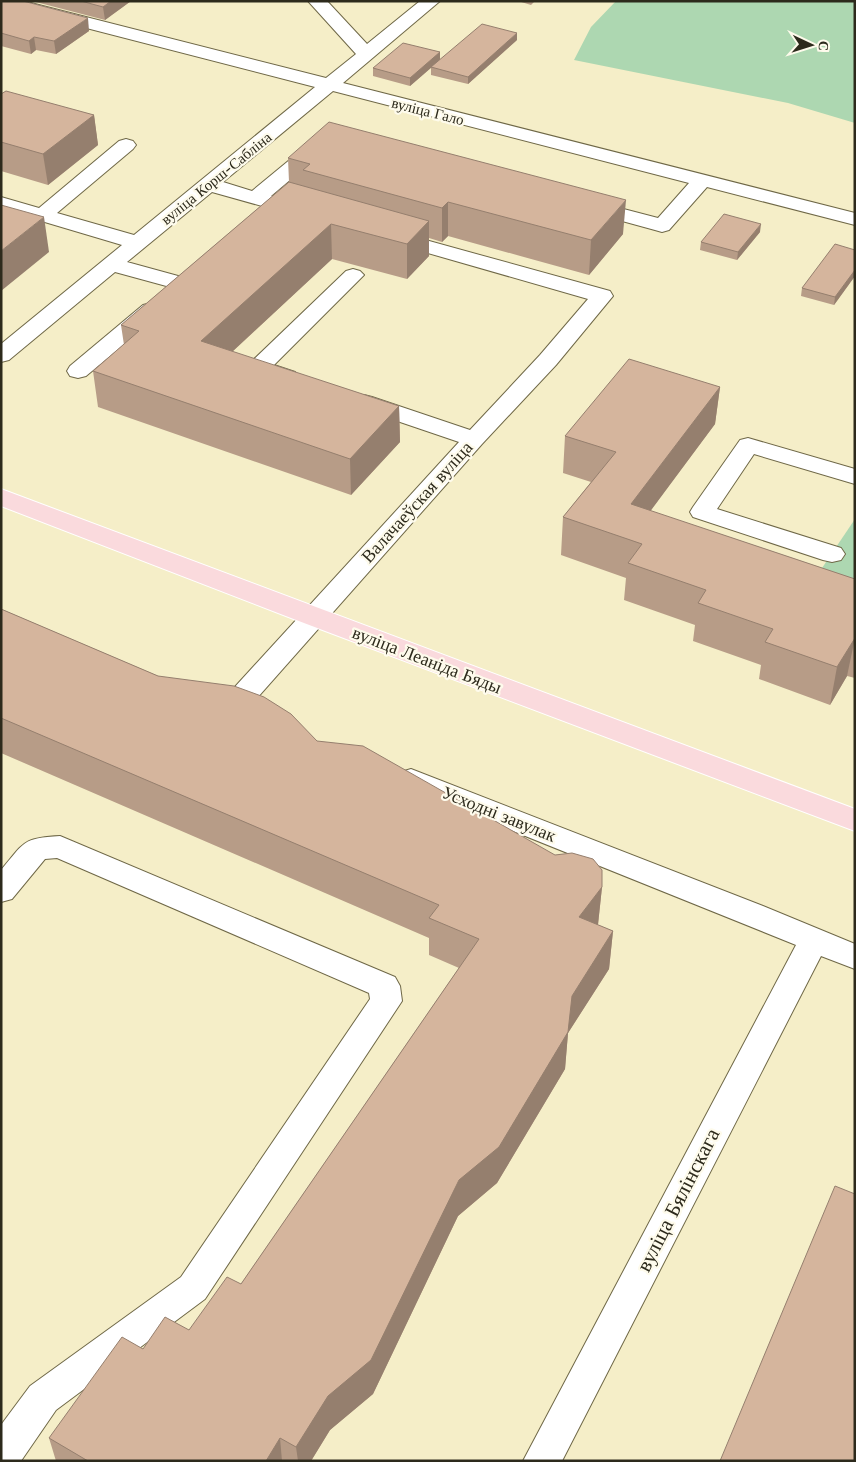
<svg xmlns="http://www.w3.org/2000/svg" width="856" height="1462" viewBox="0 0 856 1462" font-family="'Libre Baskerville',serif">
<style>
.green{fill:#add7b1}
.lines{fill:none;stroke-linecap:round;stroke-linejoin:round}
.minor-casing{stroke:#6f6847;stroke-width:2}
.major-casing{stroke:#fff;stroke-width:2}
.minor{fill:#fff;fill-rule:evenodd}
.major{fill:#fadadd;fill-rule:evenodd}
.wall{fill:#b79c87}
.shaded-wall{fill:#957f6e}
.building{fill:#d5b59d;stroke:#957f6e}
.labels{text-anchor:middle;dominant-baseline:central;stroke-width:4.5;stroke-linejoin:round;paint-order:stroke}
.far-street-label{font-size:15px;fill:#2d2a1c;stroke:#fefbec}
.street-label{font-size:18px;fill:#2d2a1c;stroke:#fefbec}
.near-street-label{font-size:21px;fill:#2d2a1c;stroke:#fefbec}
</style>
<rect width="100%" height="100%" fill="#f5eec8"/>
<g class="green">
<path d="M616 1H855V123L788 103 574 60 591 27Z"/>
<path d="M855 519V586L818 574Z"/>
</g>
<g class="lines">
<g class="minor-casing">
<g id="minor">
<path d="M1 1H23L326 78 356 54 308 1H327L367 44 420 1H440L343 83 855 213V225L707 187 669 230 662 232 655 230 582 210 579 206 582 202 589 200 658 218 689 183 333 91 223 182 252 191 309 144 316 142 323 144 326 148 323 152 271 196 308 207 311 211 308 215 301 217 212 192 127 262 189 279 192 284 189 289 181 290 115 272 9 360 1 362V344L122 245 1 209V197L39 208 119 141 126 139 133 141 136 145 133 149 57 213 134 235 315 87 1 6Z"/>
<path d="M393 231 610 291 613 296 556 365 482 444 242 715 232 717 222 715 218 708 222 701 459 442 356 407 353 402 356 397 364 395 372 397 470 430 540 355 588 299 386 241 383 237 386 233Z"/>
<path d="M353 269 360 271 364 275 274 365 295 372 298 377 295 382 287 384 251 372 248 367 251 362 346 271Z"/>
<path d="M151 303 159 305 162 310 159 315 86 376 78 378 70 376 67 371 70 366 143 305Z"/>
<path d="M748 438 855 469V484L754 454 717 509 841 548 845 554 841 560 832 562 823 560 693 517 690 512 693 507 740 440Z"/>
<path d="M411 769 763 906 855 944V969L821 956 562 1461H523L796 945 401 786 397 779 401 772Z"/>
<path d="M60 836 395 977 400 986 402 1001 205 1299 56 1410 21 1461H1V1425L30 1386 181 1277 370 999 369 993 57 858 45 859 12 899 1 902V870C25 842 22 838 60 836Z"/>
</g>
</g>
<g class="major-casing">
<path id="major" d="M1 489 855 809V831L304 623 1 506Z"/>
</g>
<use href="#minor" class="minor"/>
<use href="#major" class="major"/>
</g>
<g class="wall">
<path d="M1 1 89 31 56 54 36 50 31 54 1 46Z"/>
<path d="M32 1H131L105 20Z"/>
<path d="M518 1H535L531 5Z"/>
<path d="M517 40 468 84 431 75V67Z"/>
<path d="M440 52V60L410 86 373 76V68Z"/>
<path d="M1 94 94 115 98 145 48 185 1 171Z"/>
<path d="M288 158 623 234 589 275 448 236 442 242 429 238V256L407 279 332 259 232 352 399 406 400 442 351 495 98 407 93 371 124 345 121 325 289 182Z"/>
<path d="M760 232 737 260 700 250 701 242Z"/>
<path d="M855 250V276L834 305 801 296 802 288Z"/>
<path d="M720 387 715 424 650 511 855 579V678L847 676 830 705 759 679 761 665 693 641 695 625 624 600 626 578 561 555 563 517 591 482 563 473 565 436Z"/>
<path d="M1 609 158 676 317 741 602 887 598 925 613 931 609 969 568 1033 565 1069 497 1183 458 1216 373 1394 330 1430 311 1461H56L49 1438 143 1349 189 1330 241 1284 459 968 429 955V938L1 753Z"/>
</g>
<g class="shaded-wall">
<path d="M111 1H131L105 20 103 7Z"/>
<path d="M88 18 89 31 56 54 54 41Z"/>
<path d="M517 33V40L468 84V77Z"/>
<path d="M34 37 36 50 31 54 29 41Z"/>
<path d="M440 52V60L410 86V78Z"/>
<path d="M94 115 98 145 48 185 43 154Z"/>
<path d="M626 200 623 234 589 275 591 240Z"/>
<path d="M448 202V236L442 242V208Z"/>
<path d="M44 217 49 252 1 291V251Z"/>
<path d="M429 221V256L407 279V244Z"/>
<path d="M331 224 332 259 205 377 201 341Z"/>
<path d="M761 224 760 232 737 260 738 252Z"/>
<path d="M855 270V276L834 305 835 297Z"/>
<path d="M720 387 715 424 629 540 631 504Z"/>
<path d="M399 406 400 442 351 495 350 459Z"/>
<path d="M855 638 847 676 830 705 837 667Z"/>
<path d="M602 887 598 924 575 954 579 917Z"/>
<path d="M613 931 609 969 568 1033 565 1069 497 1183 458 1216 373 1394 330 1430 311 1461H298L296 1447 572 996Z"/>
<path d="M280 1438 282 1461H266Z"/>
</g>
<g class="building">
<path d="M1 1H23L88 18 54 41 34 37 29 41 1 33Z"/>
<path d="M81 1H111L103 7Z"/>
<path d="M482 24 517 33 468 77 431 67Z"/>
<path d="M403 43 440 52 410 78 373 68Z"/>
<path d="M6 91 94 115 43 154 1 142V94Z"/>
<path d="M329 122 626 200 591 240 448 202 442 208 303 170 310 164 288 158Z"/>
<path d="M289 182 429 221 407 244 331 224 201 341 399 406 350 459 93 371 139 331 121 325Z"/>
<path d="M1 205 44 217 1 251Z"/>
<path d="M724 214 761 224 738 252 701 242Z"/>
<path d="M835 244 855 250V270L835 297 802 288Z"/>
<path d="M629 359 720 387 631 504 855 579V638L837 667 765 642 773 629 698 603 706 590 628 563 642 544 563 517 616 452 565 436Z"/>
<path d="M1 609 158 676 234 686 264 697 291 714 317 741 363 746 555 855 572 853 593 859 602 870V887L579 917 613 931 572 996 568 1032 499 1147 459 1180 371 1360 328 1396 296 1447 280 1438 266 1461H88L49 1438 122 1337 143 1349 165 1317 189 1330 227 1277 241 1284 479 939 429 918 439 905 1 718Z"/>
<path d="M835 1186 855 1194V1461H720Z"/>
</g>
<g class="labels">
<g class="far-street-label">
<text transform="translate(428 111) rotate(14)">вуліца Гало</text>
<text transform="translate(216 178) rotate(-39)">вуліца Корш-Сабліна</text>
</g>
<g class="street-label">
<text transform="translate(417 502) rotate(-48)">Валачаеўская вуліца</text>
<text transform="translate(427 660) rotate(21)">вуліца Леаніда Бяды</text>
<text transform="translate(499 814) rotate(22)">Усходні завулак</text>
</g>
<g class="near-street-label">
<text transform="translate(678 1200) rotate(-63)">вуліца Бялінскага</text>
</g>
</g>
<rect width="856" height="1462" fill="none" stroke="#2d2a1c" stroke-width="5"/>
<g transform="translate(811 45) rotate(94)" stroke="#fefbec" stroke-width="4" paint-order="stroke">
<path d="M0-4L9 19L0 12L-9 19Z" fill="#2d2a1c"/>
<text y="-8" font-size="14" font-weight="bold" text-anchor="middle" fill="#2d2a1c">С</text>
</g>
</svg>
